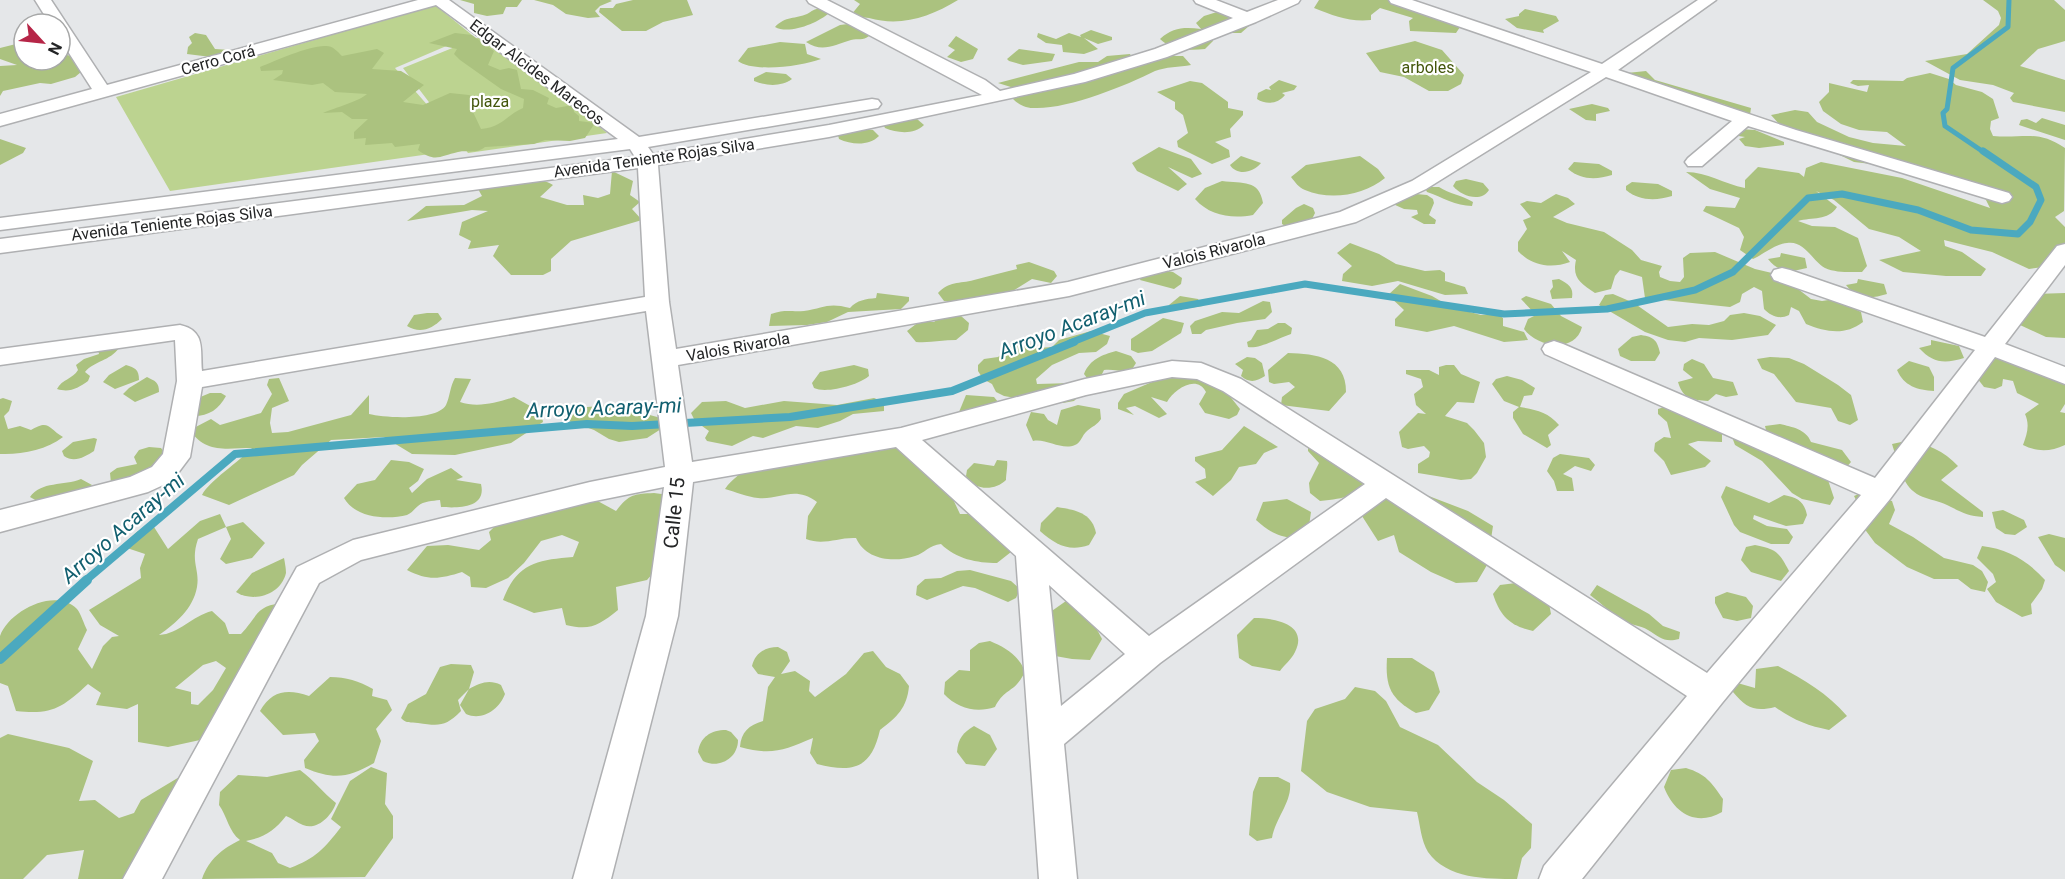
<svg xmlns="http://www.w3.org/2000/svg" width="2065" height="879" viewBox="0 0 2065 879" font-family="Roboto,sans-serif">
<style>
.green{fill:#bcd390}
.forest{fill:#abc27f;fill-rule:evenodd}
.lines{fill:none;stroke-linecap:round;stroke-linejoin:round}
.stream-far3{stroke:#4ba9bf;stroke-width:5}
.stream-far2{stroke:#4ba9bf;stroke-width:7}
.stream-far1{stroke:#4ba9bf;stroke-width:8}
.stream{stroke:#4ba9bf;stroke-width:10}
.minor-casing{stroke:#afb0b2;stroke-width:3}
.minor{fill:#fff;fill-rule:evenodd}
.labels{text-anchor:middle;dominant-baseline:central;stroke-width:4.5;stroke-linejoin:round;paint-order:stroke}
.far-street-label{font-size:16px;fill:#242526;stroke:#fff}
.far-park-label{font-size:16px;fill:#43560b;stroke:#fff}
.street-label{font-size:20px;fill:#242526;stroke:#fff}
.water-label{font-size:21px;font-style:italic;fill:#115f6f;stroke:#fff}
</style>
<rect width="100%" height="100%" fill="#e5e7e9"/>
<path class="green" d="M435 5 472 35 395 68 457 139 403 68 487 34 607 133 468 153 465 149 170 191 116 97Z"/>
<g class="forest">
<path d="M460 0H522L517 7H506L503 14 487 16 474 13V4Z"/>
<path d="M534 0H610L612 1 600 6 595 11 600 17 588 18 566 14 553 5Z"/>
<path d="M633 0H687L693 15 663 22 646 31H622L599 12 600 8H613L616 4Z"/>
<path d="M854 0H958C930 17 901 27 869 18 863 17 857 18 851 15L860 4Z"/>
<path d="M1319 0H1391L1448 20 1460 27 1456 33 1410 31 1409 21 1413 18 1380 8 1371 15V20C1349 22 1334 16 1314 8Z"/>
<path d="M1983 0H2054L2065 10V41L2038 49 2020 66 2065 80V112L2013 102 2010 98 2014 93 1993 85 1960 80 1925 61 1967 54 1999 25 2001 18 1998 11Z"/>
<path d="M821 8 829 13C818 23 789 35 775 27 785 16 796 19 807 14 812 11 814 9 821 8Z"/>
<path d="M1525 9 1556 16 1559 21 1543 30 1544 33 1517 28 1505 19 1519 16V14Z"/>
<path d="M1217 12C1230 14 1246 11 1249 26L1241 33H1212L1213 41 1205 49C1189 51 1171 50 1160 39 1173 27 1185 27 1201 29L1196 23 1204 16Z"/>
<path d="M848 24 866 31 869 36C863 41 858 38 851 40 834 45 822 53 806 42L840 25Z"/>
<path d="M1091 30 1112 37V40L1098 44 1084 38 1098 49 1084 54 1063 52 1062 45 1046 43 1037 37 1038 33 1056 39 1069 33 1081 37 1080 35Z"/>
<path d="M195 33 206 35 215 49 230 50 229 53 211 57 187 54 188 47 192 43 189 37Z"/>
<path d="M455 33 472 35 494 51 488 65 500 70 509 68 517 70 521 89 533 90 549 98 547 104 556 108 573 105 574 112 579 116V121L595 123 585 138 570 141 545 140 534 144 485 147C477 154 468 150 458 152 440 156 435 163 418 150L420 144 395 147 392 143 365 145 366 138 354 139V132L368 119H352L342 112 323 113C334 108 360 101 367 94L335 92 323 83 312 85 273 80 282 74 283 70 261 71 260 67C275 61 310 45 326 46 333 46 337 51 342 56L377 49 384 53 372 69 401 71 424 85 403 102 423 105 450 93 469 95 481 100 473 112 481 129C503 127 505 116 523 108L524 99 501 89 460 60 454 54 457 49 429 43Z"/>
<path d="M956 36 978 49 973 59 961 62 947 57 955 50 948 46Z"/>
<path d="M1415 41 1442 50 1464 75 1461 84 1448 91H1429L1404 77 1380 72 1366 53Z"/>
<path d="M24 42V60H60V54L79 57 84 63 78 68 81 72 75 77 51 84 40 83 3 91 0 96V66L17 65 0 59V48Z"/>
<path d="M780 42 805 44 807 54 821 59C803 66 754 73 738 61L748 48Z"/>
<path d="M1019 49 1055 54 1052 61 1023 65 1009 61 1007 59Z"/>
<path d="M1165 49 1172 56H1183L1191 65C1180 67 1165 67 1155 71 1125 86 1066 110 1033 108 1025 108 1018 104 1013 99L1014 88 998 83 1079 62H1098L1107 56 1130 54 1132 57Z"/>
<path d="M1646 71 1655 80 1751 108 1750 115 1723 104 1700 101 1627 73Z"/>
<path d="M766 72 786 74 792 79C781 87 766 86 754 81V78Z"/>
<path d="M1930 73 1949 79 1956 85 1982 92 1993 99 1999 118 1991 121 1990 129 1993 136C2023 139 2037 129 2065 148L2064 211 2055 217 2065 227V264L2029 269 1992 252 1944 240 1945 246 1962 252 1986 269 1981 276H1946L1903 272 1879 260 1921 251 1899 237 1869 229 1834 200 1816 191 1837 207C1828 221 1812 217 1798 221L1812 226 1835 227 1858 238 1867 266 1862 272C1850 272 1836 273 1825 268 1812 261 1805 240 1787 243 1775 244 1764 254 1753 259L1740 250 1744 237 1739 228 1703 211 1706 206 1735 208 1740 198 1710 189 1686 172C1707 172 1724 184 1745 188V180L1758 167 1799 173 1804 177 1806 168 1821 162 1902 178 1990 208 1984 196 1889 166 1854 162 1781 126 1771 115 1795 110 1808 112 1817 122 1849 137 1873 143 1906 146 1887 132 1859 130 1841 124 1823 111 1819 102 1829 92V83L1867 92 1869 85 1858 86 1850 83 1853 80 1903 81 1907 78Z"/>
<path d="M1279 80 1297 86 1294 90 1282 93 1285 95C1278 104 1266 105 1257 99L1258 93 1266 89 1271 90 1269 87Z"/>
<path d="M1190 81 1202 83 1228 102V108L1243 111V115L1230 129 1231 137 1215 142 1229 150 1230 157 1212 164 1178 147 1177 141 1188 133 1183 115 1175 109V102L1157 92Z"/>
<path d="M1592 104 1608 108 1610 111 1596 114V121L1586 120 1569 109Z"/>
<path d="M895 117 917 119 924 125C914 135 897 133 885 128L883 124Z"/>
<path d="M2042 118 2065 125V140L2019 125 2021 120 2027 119 2036 123Z"/>
<path d="M851 128 873 130 879 136C869 146 852 145 839 139L838 135Z"/>
<path d="M1739 129 1755 130 1784 142V145L1759 148 1745 146 1739 139 1745 137 1732 135Z"/>
<path d="M0 139 26 148 23 153 0 165Z"/>
<path d="M1159 147 1191 159 1202 174 1192 178 1168 167 1187 184 1178 191 1137 171 1132 163Z"/>
<path d="M1241 156 1261 163C1253 173 1237 176 1230 165Z"/>
<path d="M1360 156 1378 169 1385 178C1364 195 1331 201 1305 190 1299 188 1295 182 1291 177L1306 165Z"/>
<path d="M1574 162 1599 164 1612 171V175C1596 180 1581 180 1568 169Z"/>
<path d="M612 171 633 181 630 195 640 202 632 209 642 220 571 241 551 259V271L543 275H511L493 256 499 245 468 249 471 241 459 235 462 222 488 211 472 210 407 221 426 206 464 205 482 196 478 189C500 183 533 173 553 185L540 197 567 205H584L583 195 598 198 610 194Z"/>
<path d="M1466 179 1483 183 1489 190C1481 203 1461 196 1453 186L1456 181Z"/>
<path d="M1222 181C1243 184 1259 179 1263 203L1253 215C1232 219 1210 216 1195 199L1205 188Z"/>
<path d="M1632 182 1658 184 1672 191V196C1656 201 1639 201 1626 190V186Z"/>
<path d="M1431 187H1439C1449 194 1462 195 1473 202L1472 206C1456 206 1442 197 1427 192L1426 190Z"/>
<path d="M1416 194 1427 195 1433 199 1434 203 1429 215 1436 220 1435 224H1424L1411 217 1418 214 1417 210 1404 209 1393 204 1400 197Z"/>
<path d="M1556 194 1568 198 1575 204 1553 217 1567 223 1604 232 1632 250 1641 260 1662 266 1659 272 1660 277 1670 281 1680 282 1684 277 1683 258 1690 253 1715 252 1755 269 1772 273 1789 282 1811 299 1822 301 1835 299 1861 312 1863 322C1845 336 1826 332 1806 324L1799 311 1791 307 1789 315C1779 320 1771 316 1764 309L1762 291 1754 287 1742 294 1740 302 1730 307 1645 298 1642 277 1620 270 1615 276 1611 289 1595 293C1580 283 1572 278 1576 260L1562 251 1570 262C1551 269 1532 266 1518 251V242L1527 229 1523 220 1531 217 1520 204 1527 201 1541 203Z"/>
<path d="M1304 204 1313 208 1315 213 1312 219 1314 226 1291 229 1282 224V220L1296 208Z"/>
<path d="M1350 243 1379 254 1396 264 1425 271 1440 270 1445 273V281L1465 287 1468 294 1445 295 1398 281 1372 286 1342 281 1343 274 1352 266 1337 253Z"/>
<path d="M1781 253 1805 258 1807 268C1791 272 1780 274 1768 259L1780 257Z"/>
<path d="M1029 262 1054 271 1057 276 1051 283 1032 279 1008 294 954 302 944 301 938 293C949 281 959 284 974 280 988 276 1002 273 1017 269L1016 265Z"/>
<path d="M1162 270 1173 272 1182 278 1181 284 1174 289 1140 280 1142 275Z"/>
<path d="M1559 279C1568 284 1574 287 1572 298L1552 299 1550 291 1553 287 1552 280Z"/>
<path d="M1858 279 1884 284 1887 294C1870 299 1858 300 1846 285L1857 283Z"/>
<path d="M1400 284 1432 296 1451 307 1481 315 1497 314 1503 318V326L1524 332 1528 340 1504 342 1454 326 1427 332 1395 326V319L1404 310 1388 295Z"/>
<path d="M877 293 909 297V301L901 309 848 312 827 322 807 325 769 326 771 314C786 309 790 312 804 311 824 308 828 302 850 308 857 300 866 299 876 298Z"/>
<path d="M2065 293V338L2046 337 2020 325 2019 317 2035 294Z"/>
<path d="M1613 294 1634 303 1668 327 1692 324 1709 325 1724 321 1730 315 1744 313 1760 316 1776 325 1768 335 1732 340 1699 338 1685 342 1668 340 1645 332 1599 305 1605 295Z"/>
<path d="M1180 296 1198 299 1203 306 1182 309 1169 305Z"/>
<path d="M1526 296 1551 304 1561 316 1582 327C1575 354 1537 347 1524 329L1528 319 1536 315 1521 299Z"/>
<path d="M1263 301 1270 302 1272 312 1265 319 1237 323 1206 330 1201 334H1192L1190 326 1195 321 1222 312 1239 313Z"/>
<path d="M427 313H438L442 319C432 329 420 334 407 326L414 315Z"/>
<path d="M961 316 969 323 968 330 956 340C943 340 931 343 916 342L907 331 920 321 934 322 939 318Z"/>
<path d="M1163 318 1184 323 1181 333 1152 351 1138 353 1131 350V339Z"/>
<path d="M1278 323H1285L1292 328 1291 334C1279 338 1259 349 1248 347L1247 342 1251 340 1257 330 1268 329Z"/>
<path d="M1091 331 1110 336 1107 344 1096 352 1079 353 1052 365 1036 379 1037 384 1073 383 1082 393 1074 401 1063 403 1037 402 1004 396 996 392 992 384 983 379 978 371V365L984 359 998 357 1015 343 1027 342 1038 348 1052 347 1059 340Z"/>
<path d="M1641 335C1654 337 1657 340 1660 353L1655 361H1631L1620 356 1618 349 1632 337Z"/>
<path d="M1931 340 1959 346 1964 358C1944 364 1933 363 1919 348L1931 345Z"/>
<path d="M119 348C110 361 94 361 85 372L90 376 88 381C78 388 70 393 57 389 62 379 73 379 78 370L76 365 84 359 99 354 98 350Z"/>
<path d="M1116 351 1131 356 1136 363 1131 371C1121 372 1114 369 1104 370L1099 380 1087 378 1084 374C1090 359 1102 355 1116 351Z"/>
<path d="M1288 353C1316 354 1346 357 1346 392L1329 411 1281 405 1282 397 1295 387 1289 382 1274 384 1269 382 1268 370Z"/>
<path d="M1247 357 1255 358 1262 363 1265 376C1256 382 1249 383 1241 376L1243 370 1235 364Z"/>
<path d="M1770 357 1789 358 1804 364 1838 385 1851 395 1858 420 1850 425 1838 421 1831 408 1796 402 1774 374 1762 369 1757 359Z"/>
<path d="M1996 357 2065 380V404L2060 412 2065 413V445C2050 452 2037 452 2023 445 2027 434 2030 425 2025 414L2039 404 2017 393 2013 381 2003 379 2002 386 1995 389 1984 387 1977 378 1983 358Z"/>
<path d="M1692 359 1704 364 1713 378 1733 382 1738 395 1726 397 1716 394 1708 401C1692 400 1683 399 1678 382L1693 378 1683 370 1684 364Z"/>
<path d="M1909 361 1929 367 1934 377V391C1917 390 1904 386 1897 370Z"/>
<path d="M126 365C135 368 139 369 139 380L115 389 103 382 109 375Z"/>
<path d="M854 365 868 369 869 376C859 385 826 394 814 388L812 383 820 372Z"/>
<path d="M1446 365H1454L1461 374 1480 382 1474 403 1457 402 1445 416 1467 423 1474 430 1484 443 1486 457 1477 473 1471 479 1461 480 1418 473V464L1429 457 1430 452 1424 446 1408 449 1402 447 1399 432 1418 413 1426 414 1416 405 1414 394 1423 387 1421 379 1406 374V370H1429L1439 375V367Z"/>
<path d="M1201 375 1225 390 1240 409 1237 415 1229 419 1205 413 1199 404 1206 392C1197 374 1174 389 1167 402L1151 397 1167 414 1159 418 1135 406 1126 408 1134 415 1118 409V403L1124 394 1166 376Z"/>
<path d="M1507 376 1522 380 1535 388 1532 395 1524 396 1520 407C1537 410 1548 412 1559 425L1548 435 1551 445 1547 448 1523 434 1513 418V412L1519 407 1504 401 1492 384 1496 379Z"/>
<path d="M147 377C155 381 159 382 159 392L135 402 123 394 129 388Z"/>
<path d="M279 378 289 401 272 408 270 423 272 433 288 432 351 415 369 395V414C385 418 437 421 446 405 450 397 450 386 455 378L471 379 460 402C477 408 497 403 514 397L541 412 543 422 511 443 455 455 412 454 384 437 331 440 302 465 294 475 229 505 202 495C209 481 239 462 252 448 226 448 206 454 190 430L211 419 220 425 261 413 272 394 267 385 269 379Z"/>
<path d="M210 393H221L226 396C219 409 209 416 194 416L198 398Z"/>
<path d="M966 395 994 397 1003 408 971 418 959 412Z"/>
<path d="M3 398 12 401 9 411 4 416 8 429 20 426 31 430C49 419 48 428 63 437 46 450 21 455 0 454V399Z"/>
<path d="M874 398 884 402V411L853 414 840 421 818 428 796 426 763 438 753 436 732 446 707 441 705 438 709 431 695 421 691 413 702 402 726 401 745 408 784 401 837 405Z"/>
<path d="M1673 404 1722 432V442L1698 441 1688 444 1711 461 1705 467 1671 475 1664 461 1654 451 1655 443 1664 437 1671 438 1667 422 1658 414V409Z"/>
<path d="M612 405 661 418V429L647 438 619 442 609 439 594 430 566 420 575 408Z"/>
<path d="M1078 405 1100 409 1101 419C1097 425 1093 426 1087 431 1082 435 1081 443 1075 445 1062 451 1046 438 1033 441L1026 425 1031 412 1044 414 1048 420 1057 425 1061 410Z"/>
<path d="M1780 424C1792 427 1806 429 1811 442L1842 450 1851 462 1845 469 1767 434 1765 426Z"/>
<path d="M1244 426 1278 447 1264 453 1256 464 1239 467 1231 480 1213 496 1195 482 1206 478 1205 469 1195 461V457L1222 450Z"/>
<path d="M1732 437 1828 480 1834 498 1830 505 1802 499 1792 493 1762 461 1735 445Z"/>
<path d="M94 438 97 439 94 451C85 457 74 463 64 456L62 451 73 442Z"/>
<path d="M890 441 951 495 960 514H973L1006 534 1011 552 997 563C977 563 956 559 941 544 929 545 925 553 915 556 893 563 866 560 856 538 838 537 824 546 806 539L808 516 817 502C794 485 781 500 758 498 747 497 736 492 725 489 732 478 741 476 746 464Z"/>
<path d="M1906 441C1927 443 1944 451 1958 466L1941 480 1983 512V517C1969 516 1963 513 1951 507 1933 497 1916 501 1905 481L1907 470 1914 469 1896 457 1892 444Z"/>
<path d="M1308 446 1370 472C1358 498 1346 498 1320 501L1310 493 1309 483 1319 463 1308 451Z"/>
<path d="M149 447 161 448 165 453 155 470 111 483 110 473 117 468 137 464 134 457 139 450Z"/>
<path d="M1560 454 1589 458 1595 465 1591 471 1575 466 1563 474 1572 478 1574 491H1557L1554 481 1547 471 1553 458Z"/>
<path d="M391 460 409 462 424 469 418 481 409 488 412 493 427 479 451 468 463 477 456 480 481 484C487 509 457 508 441 507L440 500C432 501 424 501 418 506 414 509 412 513 407 515 387 520 355 518 344 498L357 484 375 480Z"/>
<path d="M997 460 1007 461C1008 465 1006 474 1006 480 995 491 974 491 966 476L967 470 974 463 994 466Z"/>
<path d="M81 479 92 485 80 498 37 501 30 497C41 481 64 486 81 479Z"/>
<path d="M1726 486 1769 503 1784 495C1798 498 1804 501 1807 515L1803 524 1786 526 1754 515 1753 519 1767 526 1787 529 1793 537 1789 544H1771L1740 532 1734 525 1721 497Z"/>
<path d="M1413 490 1468 511 1493 526 1487 565 1477 582 1456 583 1431 572 1399 552 1394 535 1378 541 1362 516 1384 494Z"/>
<path d="M654 493 669 495 660 565 647 580 616 587 618 610C599 625 591 631 566 625L562 608 534 613 503 600C517 563 537 560 573 557L579 542 562 535 541 541 524 563 508 578 486 588 471 587 470 577 462 572C440 579 428 581 407 570L427 546 448 545 479 550 491 540 489 532 498 523 594 499 616 511C629 494 634 494 654 493Z"/>
<path d="M1861 493 1892 501 1895 510 1889 524 1913 537 1944 558 1973 565 1982 571 1988 582 1985 592 1971 589 1958 579H1934L1907 567 1875 543 1855 516 1858 504 1854 496Z"/>
<path d="M1287 499 1311 512 1309 526 1294 538C1278 537 1268 531 1256 520L1263 502Z"/>
<path d="M1057 507C1076 510 1092 513 1096 533L1089 545C1069 552 1056 545 1040 531L1041 523Z"/>
<path d="M2003 510 2024 520 2027 527 2015 535 2005 534 1996 528 1992 512Z"/>
<path d="M220 514 226 527 243 522 265 543 252 558 226 564 220 559 231 539 226 527 198 539C190 562 200 569 197 587 193 609 176 623 159 635 179 634 192 616 212 611L225 623 229 634H241C258 616 256 605 284 603L224 721 200 740 168 747 138 742V704L127 709 96 705 101 693 88 684C62 708 52 715 16 711L8 686 0 683C0 672 0 646 0 636 9 611 55 587 77 609 81 614 84 624 87 630L78 649 92 669 103 646 112 637 119 636 100 625 89 610 141 578 140 568 145 554 121 546 138 531 154 527 168 549 200 521ZM216 661 226 668 213 690 198 705 191 704V692L175 688 203 665Z"/>
<path d="M2049 534 2065 538V572L2055 565 2038 537Z"/>
<path d="M1755 545C1776 549 1779 552 1789 571L1781 581 1751 572 1741 560 1746 547Z"/>
<path d="M1982 546C2008 549 2028 561 2045 580L2042 589 2031 604 2032 614 2022 617 1996 602 1987 589 1996 582 1993 574 1977 558Z"/>
<path d="M284 558C285 563 286 569 286 573 281 595 253 603 236 592L252 573Z"/>
<path d="M970 570 1011 581 1020 589 1016 598 1008 602 975 588 963 586 927 600 916 595 917 586 925 579 941 578 957 571Z"/>
<path d="M1516 583 1548 598 1551 614 1533 631C1510 626 1500 616 1493 594L1500 585Z"/>
<path d="M1597 585 1649 614 1663 626 1680 632 1679 639C1664 643 1660 637 1648 630 1640 625 1629 625 1621 620 1610 612 1601 603 1590 595Z"/>
<path d="M1727 592 1746 597 1753 606 1751 618 1737 621 1723 618 1715 603V597Z"/>
<path d="M1066 601C1084 611 1093 621 1102 639L1090 660 1072 659 1044 654 1039 620Z"/>
<path d="M1254 618C1274 618 1309 624 1295 652 1292 659 1284 665 1280 671L1252 666 1239 658 1237 635Z"/>
<path d="M990 641C1006 648 1017 654 1025 671 1016 693 1005 687 995 707 977 713 958 709 944 694L945 682 959 670 970 671V650L979 643Z"/>
<path d="M778 647 787 652 790 661 781 674 795 671 810 681 809 691 815 697 846 674 864 653 873 651 886 667 900 674 909 686C907 708 897 717 880 730 871 769 853 773 817 764L810 753 813 738C784 750 772 756 740 747 741 732 749 725 763 721L768 687 775 677 758 674 752 666C755 653 765 647 778 647Z"/>
<path d="M1387 658H1412L1434 672 1440 692 1429 710 1416 713C1391 699 1385 687 1387 658Z"/>
<path d="M451 664 471 665 474 672 469 689C480 683 489 679 501 685L505 694C499 710 482 721 466 714L460 705 469 689 458 700 461 711C445 727 439 726 418 723 410 722 407 724 401 718L408 704 426 694 440 667Z"/>
<path d="M1778 666C1805 680 1827 693 1847 716L1829 730C1808 726 1793 720 1775 707 1755 712 1746 708 1733 692L1734 682 1755 688 1756 669Z"/>
<path d="M330 677C346 677 359 681 373 689L372 696 387 700 392 710 376 729 381 741 374 763C348 778 334 780 305 768L304 760 319 741 315 733 283 735 260 711C272 690 288 689 309 696Z"/>
<path d="M1355 687 1375 691 1386 701 1400 727 1438 745 1477 782 1504 800 1532 824 1531 848 1522 858 1517 879C1486 879 1447 879 1428 852 1421 841 1420 824 1417 812L1370 807 1327 792 1301 771 1307 721 1315 709 1345 699Z"/>
<path d="M974 726 990 735 997 749 985 766 966 764 957 752C958 738 963 733 974 726Z"/>
<path d="M726 730 731 732 738 740C738 759 718 769 703 761L698 752C700 737 711 730 726 730Z"/>
<path d="M8 734 69 748 93 761 79 801 95 800 119 818 134 813 141 800 181 776 144 879H78L84 850 47 855 23 879H0V738Z"/>
<path d="M371 767 387 773 385 804 393 816V838L365 877 202 879C209 859 222 849 240 840 229 832 227 816 219 805L220 792 238 775 267 777 300 770C314 780 323 793 336 803 332 815 318 831 303 825 297 823 292 818 286 816 274 831 265 837 246 841L272 853 278 863 290 868C316 858 324 849 341 827L331 819 350 781Z"/>
<path d="M1686 768C1706 774 1711 782 1723 799L1722 812C1696 827 1674 813 1664 787L1671 770Z"/>
<path d="M1259 777H1278L1290 783C1292 802 1276 817 1272 838L1257 841 1249 835 1253 792Z"/>
</g>
<g class="lines">
<path class="stream-far3" d="M1985 153 1945 126 1943 113 1947 109 1953 68 2008 27 2009 0"/>
<path class="stream-far2" d="M1070 343 1145 313 1305 284 1504 314 1607 309 1695 290 1733 272 1808 198 1842 194 1918 210 1971 230 2018 234 2030 222 2041 200 2036 187 1983 151"/>
<path class="stream-far1" d="M85 581 235 454 587 424 632 426 790 417 952 391 1074 342"/>
<path class="stream" d="M0 659 87 580"/>
<g class="minor-casing">
<path id="minor" d="M35 0H51L107 85 418 0H449L639 137 872 99 878 100 881 104 878 108 872 109 648 147 653 154 829 125 982 95 809 3 807 0H827L985 80 1000 91 1074 74 1155 49 1233 18 1196 3 1194 0H1216L1247 12 1278 0H1300L1298 3 1256 22 1167 57 1085 82 829 137 658 165 669 302 676 349 1068 282 1340 212 1412 181 1591 72 1391 3 1389 0H1412L1602 64 1698 0H1716L1618 70 1796 130 2009 193 2012 197 2009 201 2002 203 1995 201 1748 126 1702 166H1688L1685 162 1688 158 1732 121 1606 77 1426 189 1356 222 1069 296 678 365 692 462 901 428 1085 379 1172 361 1201 363 1241 379 1707 673 1861 495 1545 354 1542 349 1545 344 1554 341 1563 344 1875 478 1975 350 1774 280 1771 275 1774 270 1782 268 1790 270 1985 337 2057 246 2065 244V265L2005 344 2065 367V384L1995 357 1890 499 1722 703 1582 879H1539L1544 866 1687 696 1386 498 1160 663 1064 744 1077 879H1039L1016 556 896 447 693 482 678 616 611 879H573L646 616 664 487 590 502 361 560 319 583 162 879H123L297 567 353 540 590 482 665 467 646 311 202 387 190 457 172 481 148 492 0 532V510L130 477 152 467 163 454 177 381 175 340 0 365V349L180 325C206 331 200 349 202 371L645 297 638 168 0 253V239L635 157 630 149 0 230V218L618 139 436 5 0 126V114L92 89 60 39V24H50ZM1172 377 1197 379 1223 391 1365 484 1149 636 922 440 1086 395ZM1049 585 1125 654 1061 706Z"/>
</g>
<use href="#minor" class="minor"/>
</g>
<g class="labels">
<g class="far-street-label">
<text transform="translate(218 60) rotate(-15)">Cerro Corá</text>
<text transform="translate(537 72) rotate(37)">Edgar Alcides Marecos</text>
<text transform="translate(654 158) rotate(-8)">Avenida Teniente Rojas Silva</text>
<text transform="translate(172 223) rotate(-7)">Avenida Teniente Rojas Silva</text>
<text transform="translate(1214 251) rotate(-14)">Valois Rivarola</text>
<text transform="translate(738 347) rotate(-10)">Valois Rivarola</text>
</g>
<g class="far-park-label">
<text x="1428" y="67">arboles</text>
<text x="490" y="101">plaza</text>
</g>
<g class="street-label">
<text transform="translate(674 513) rotate(-84)">Calle 15</text>
</g>
<g class="water-label">
<text transform="translate(1072 325) rotate(-21)">Arroyo Acaray-mi</text>
<text transform="translate(604 408) rotate(-2)">Arroyo Acaray-mi</text>
<text transform="translate(123 528) rotate(-41)">Arroyo Acaray-mi</text>
</g>
</g>
<g transform="translate(42 42) rotate(117)"><circle r="28" fill="#ffffff" stroke="#a7a8a8" stroke-width="1.5"/>
<path d="M0-4.5L10 22L0 15L-10 22Z" fill="#b62547"/>
<text y="-9" font-size="16" font-weight="bold" text-anchor="middle" fill="#242526">N</text>
</g>
</svg>
